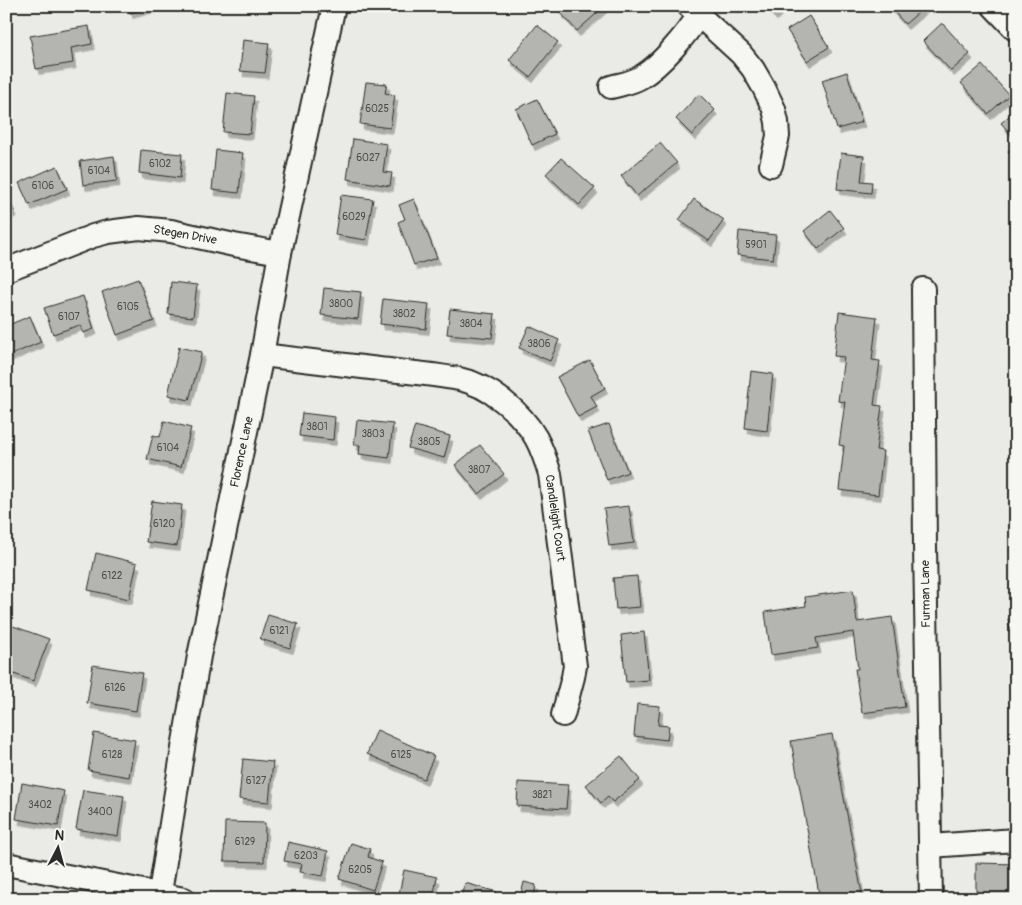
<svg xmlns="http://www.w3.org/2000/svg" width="1022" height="905" viewBox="0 0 1022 905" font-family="Pangolin,sans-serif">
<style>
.building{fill:#b4b4b1;stroke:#2b2b2b;filter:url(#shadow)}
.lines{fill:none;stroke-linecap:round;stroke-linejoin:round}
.minor-casing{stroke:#2b2b2b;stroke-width:26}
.minor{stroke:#f6f6f2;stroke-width:22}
.labels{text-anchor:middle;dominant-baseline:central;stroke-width:4;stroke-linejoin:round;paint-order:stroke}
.number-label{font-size:10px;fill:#4d4d4c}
.street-label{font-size:12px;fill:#2b2b2b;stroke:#f6f6f2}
</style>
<defs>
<filter id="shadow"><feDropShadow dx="3" dy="5.5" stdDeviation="0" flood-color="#0004"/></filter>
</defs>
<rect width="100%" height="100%" fill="#eaeae6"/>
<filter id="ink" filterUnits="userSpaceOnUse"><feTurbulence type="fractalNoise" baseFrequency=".02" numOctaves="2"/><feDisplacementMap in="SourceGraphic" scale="10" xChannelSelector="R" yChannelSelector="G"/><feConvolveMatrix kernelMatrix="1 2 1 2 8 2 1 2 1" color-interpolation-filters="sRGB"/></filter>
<g filter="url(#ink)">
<g class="building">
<path d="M128 6H154L130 13Z"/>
<path d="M566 6H605L577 31 560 12Z"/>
<path d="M765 6H783L774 15Z"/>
<path d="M889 6H924L925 7 905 24Z"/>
<path d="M809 16 829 47 807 61 787 30Z"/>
<path d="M942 23 970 54 951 71 923 41Z"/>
<path d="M537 25 558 42 530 77 509 60Z"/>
<path d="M89 26 92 44 71 48 73 63 36 69 30 36Z"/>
<path d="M243 40 269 43 265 73 240 71Z"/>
<path d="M982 65 1009 95 988 114 961 83Z"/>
<path d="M847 72 862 122 837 129 822 80Z"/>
<path d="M366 82 387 84 385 93 395 95 390 128 360 124Z"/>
<path d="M227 93 254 96 250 134 223 132Z"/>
<path d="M699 94 715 110 692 135 676 119Z"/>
<path d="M537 99 555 134 532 145 516 109Z"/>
<path d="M1016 110V140L1001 123Z"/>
<path d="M353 139 387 144 383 172 392 173 390 186 347 179Z"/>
<path d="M660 143 677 163 637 196 621 176Z"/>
<path d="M1016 144V160L1008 151Z"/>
<path d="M141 150 182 154 180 178 139 173Z"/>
<path d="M216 150 243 153 239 193 212 190Z"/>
<path d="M841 153 864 156 861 181 872 182 871 193 837 189Z"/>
<path d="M114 156 117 181 83 185 80 161Z"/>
<path d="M561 158 595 188 579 205 546 174Z"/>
<path d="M57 166 67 189 29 205 19 183Z"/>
<path d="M6 193 14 211 6 214Z"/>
<path d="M341 195 373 199 366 240 335 235Z"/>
<path d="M414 199 437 258 414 265 398 222 405 219 399 205Z"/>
<path d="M694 199 724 220 709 241 679 220Z"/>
<path d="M830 210 844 228 818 249 804 231Z"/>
<path d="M739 231 776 235 773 259 737 255Z"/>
<path d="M138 279 154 321 117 335 102 292Z"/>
<path d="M171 282 197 285 193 317 168 314Z"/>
<path d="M324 288 361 292 358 319 321 315Z"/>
<path d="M83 296 94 329 83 333 80 325 53 334 44 308Z"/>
<path d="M383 299 429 304 426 329 380 324Z"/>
<path d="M450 309 495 314 492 338 447 334Z"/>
<path d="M839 312 877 317 872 360 880 361 874 405 882 406 876 450 883 451 878 495 839 490 844 446 839 445 845 402 838 401 844 357 834 356Z"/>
<path d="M30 316 41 342 6 357V326Z"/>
<path d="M529 326 559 340 550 361 519 348Z"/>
<path d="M179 347 202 352 189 400 168 395Z"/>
<path d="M590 360 605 388 591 396 597 407 578 417 557 377Z"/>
<path d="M751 371 773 374 767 431 745 428Z"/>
<path d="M302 413 335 417 333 440 299 436Z"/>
<path d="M357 420 393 424 389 458 359 454 360 445H354Z"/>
<path d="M164 421 191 428 181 467 147 459 153 435 160 437Z"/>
<path d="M609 424 628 472 607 480 588 431Z"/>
<path d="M415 426 450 436 444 458 408 448Z"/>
<path d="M480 445 504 474 479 494 455 465Z"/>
<path d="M152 501 182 505 177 546 146 542Z"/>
<path d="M629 506 634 543 609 546 604 509Z"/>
<path d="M96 553 137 563 129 599 88 590Z"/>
<path d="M637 576 640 607 616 609 613 578Z"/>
<path d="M853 590 857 622 892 617 905 707 862 713 855 669H858L853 632 816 638 818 648 771 655 765 612 806 606 805 597Z"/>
<path d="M268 615 298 624 290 648 260 639Z"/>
<path d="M1016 618V653H1015L1008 619Z"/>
<path d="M13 626 49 639 33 681 6 671V643Z"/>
<path d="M644 632 649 680 626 682 621 635Z"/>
<path d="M93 665 142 673 136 711 87 703Z"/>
<path d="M637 704 660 706 658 725 669 726 667 740 634 736Z"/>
<path d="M377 730 434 756 424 779 367 754Z"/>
<path d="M94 733 135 740 129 777 88 770Z"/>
<path d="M832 734 863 899H820L791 741Z"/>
<path d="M621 756 640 780 613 802 608 797 601 803 586 785Z"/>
<path d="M243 759 273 762 269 802 239 799Z"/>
<path d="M518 782 568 785 566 809 517 806Z"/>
<path d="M22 783 64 791 58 826 16 819Z"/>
<path d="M83 790 124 796 118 836 76 829Z"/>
<path d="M225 822 265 823 264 862 224 861Z"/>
<path d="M288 842 328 851 323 876 300 872 302 864 284 861Z"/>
<path d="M351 843 370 849 368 857 382 862 373 890 339 879Z"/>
<path d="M976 863 1016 864V899H976Z"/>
<path d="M404 870 437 877 433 899H421L399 894Z"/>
<path d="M524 882 536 885 534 896 551 899H520Z"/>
<path d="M465 883 497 892 495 899H460Z"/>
</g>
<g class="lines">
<g class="minor-casing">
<g id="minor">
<path d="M689 6 741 54 753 69 764 88 774 109 777 122 778 136 771 165"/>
<path d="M993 6 1016 30"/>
<path d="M611 87C621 84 632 83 641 77 661 65 686 35 699 15"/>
<path d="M6 270 93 236 108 232 139 228 171 231 234 245 280 253"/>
<path d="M923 289 925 547 931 899"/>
<path d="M262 355C301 360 340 364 379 369 406 372 433 374 459 379 489 385 521 412 536 438 542 449 546 461 550 474L575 666 573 677 563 715"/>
<path d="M930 846 1016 840"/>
<path d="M6 864 184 899"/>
<path d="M159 899 184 742 199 656 262 355 280 253 334 6"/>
</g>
</g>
<use href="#minor" class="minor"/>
</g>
</g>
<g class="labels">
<g class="number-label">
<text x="377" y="109">6025</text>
<text x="368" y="158">6027</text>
<text x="160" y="164">6102</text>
<text x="99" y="171">6104</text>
<text x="43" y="186">6106</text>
<text x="354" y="217">6029</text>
<text x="756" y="245">5901</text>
<text x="341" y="304">3800</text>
<text x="128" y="307">6105</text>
<text x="404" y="314">3802</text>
<text x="69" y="317">6107</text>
<text x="471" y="324">3804</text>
<text x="539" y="344">3806</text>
<text x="317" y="427">3801</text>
<text x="373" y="434">3803</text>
<text x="429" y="442">3805</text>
<text x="168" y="448">6104</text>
<text x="479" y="470">3807</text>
<text x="164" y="524">6120</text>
<text x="112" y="576">6122</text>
<text x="279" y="631">6121</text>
<text x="115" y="688">6126</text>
<text x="112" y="755">6128</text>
<text x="401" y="755">6125</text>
<text x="256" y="781">6127</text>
<text x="542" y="795">3821</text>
<text x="40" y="805">3402</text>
<text x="100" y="812">3400</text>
<text x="245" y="842">6129</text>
<text x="306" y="856">6203</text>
<text x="360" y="870">6205</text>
</g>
<g class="street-label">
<text transform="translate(185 235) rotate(10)">Stegen Drive</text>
<text transform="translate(242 452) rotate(-78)">Florence Lane</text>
<text transform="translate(555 518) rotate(82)">Candlelight Court</text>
<text transform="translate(926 594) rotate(-91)">Furman Lane</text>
</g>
</g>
<rect width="1022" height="905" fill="none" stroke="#f6f6f2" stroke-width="25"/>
<rect x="12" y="12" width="997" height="880" fill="none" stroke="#2b2b2b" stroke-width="2" filter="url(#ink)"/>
<g transform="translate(58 848) rotate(6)" stroke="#f6f6f2" stroke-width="4" paint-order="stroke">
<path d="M0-4L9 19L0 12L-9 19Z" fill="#2b2b2b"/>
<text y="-8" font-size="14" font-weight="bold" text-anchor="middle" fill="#2b2b2b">N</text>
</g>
</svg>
